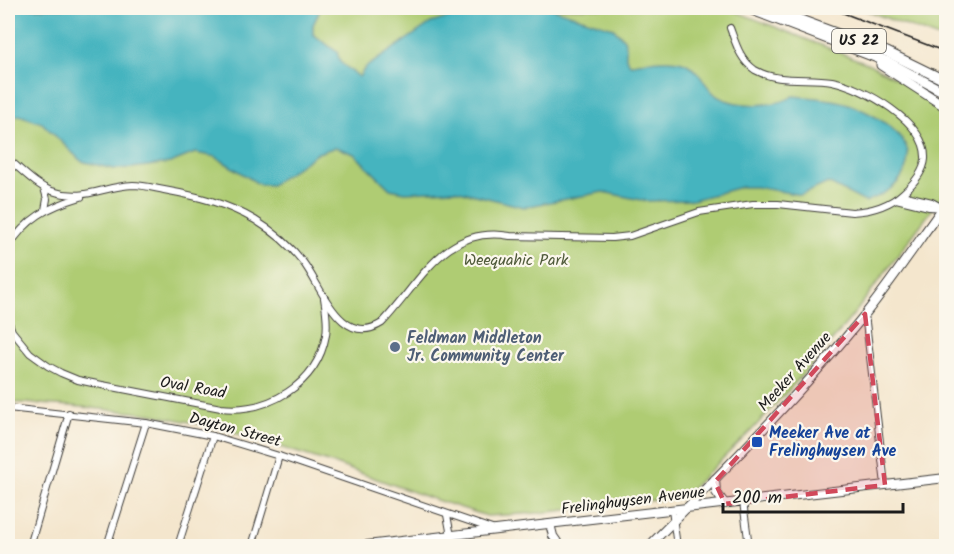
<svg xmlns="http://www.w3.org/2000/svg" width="954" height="554" viewBox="0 0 954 554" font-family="Kalam,sans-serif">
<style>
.green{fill:#afcc73;stroke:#667448;stroke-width:1.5}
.water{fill:#45b4bf;stroke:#30686e;stroke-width:1.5}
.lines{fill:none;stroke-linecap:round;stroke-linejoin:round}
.minor-casing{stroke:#3c3a37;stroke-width:8}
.major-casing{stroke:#3c3a37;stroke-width:10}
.highway-casing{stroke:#3c3a37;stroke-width:11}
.minor{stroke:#fff;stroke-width:6}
.major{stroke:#fff;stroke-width:8}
.highway{stroke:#fff;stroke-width:9}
.rail{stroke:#1c1c1c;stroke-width:1.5}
.marked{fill:#d1495b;fill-opacity:0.2;stroke:#d1495b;stroke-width:4.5;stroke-dasharray:12 8;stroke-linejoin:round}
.service-dot{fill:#5c6f8a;stroke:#fbf7ec;stroke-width:2}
.transit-dot{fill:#1a4fb4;stroke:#fbf7ec;stroke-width:2}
.labels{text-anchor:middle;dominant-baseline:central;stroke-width:4.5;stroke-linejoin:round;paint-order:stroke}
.shield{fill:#fbf7ec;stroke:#5f5e5a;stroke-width:1.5}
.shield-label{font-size:15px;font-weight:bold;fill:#1c1c1c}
.park-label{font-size:16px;fill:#4f5a3a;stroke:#fbf7ec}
.service-label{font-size:16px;font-weight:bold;fill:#4e5e75;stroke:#fbf7ec;text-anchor:start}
.street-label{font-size:16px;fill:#1c1c1c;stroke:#fbf7ec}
.transit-label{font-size:16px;font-weight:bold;fill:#164399;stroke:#fbf7ec;text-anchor:start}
</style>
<rect width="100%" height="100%" fill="#fbf7ec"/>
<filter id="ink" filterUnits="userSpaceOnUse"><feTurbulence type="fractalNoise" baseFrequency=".0167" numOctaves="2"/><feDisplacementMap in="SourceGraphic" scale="12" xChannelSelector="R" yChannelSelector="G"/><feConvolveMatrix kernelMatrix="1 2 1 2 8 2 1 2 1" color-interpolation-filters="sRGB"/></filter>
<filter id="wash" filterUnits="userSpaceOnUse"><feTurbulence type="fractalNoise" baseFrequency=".008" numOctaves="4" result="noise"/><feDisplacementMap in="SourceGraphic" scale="24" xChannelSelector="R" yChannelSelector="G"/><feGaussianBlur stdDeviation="1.35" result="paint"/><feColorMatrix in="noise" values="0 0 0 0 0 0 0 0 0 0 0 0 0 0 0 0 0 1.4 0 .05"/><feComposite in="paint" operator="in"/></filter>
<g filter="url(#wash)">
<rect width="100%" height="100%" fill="#f4e6cd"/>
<g class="green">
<path d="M8 8H727L869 64 902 81 946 111V191L857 310 818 358 752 430 687 493 681 497 540 513 487 516 430 498 338 465 219 428 150 414 71 406 8 402Z"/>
<path d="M860 8H946V41Z"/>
</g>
<path class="water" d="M8 8H321L313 25V34L337 52 340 62 359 77 365 68 431 23 476 9 484 14 491 8H550L613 28 624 39 626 46V58L630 64C637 64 642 62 648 61 658 60 676 59 685 63 699 69 705 87 717 96 735 107 776 108 793 96 810 98 831 98 848 104 867 111 897 126 906 146 909 152 908 157 907 164 902 185 884 195 865 202L828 183 801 195 756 187H741L693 200 646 201 603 192 524 207 455 190 405 192 390 189 354 154 336 147 318 153 271 185H260L216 157 195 153 170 163 132 168 113 169 81 161 42 123 19 115 8 119Z"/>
</g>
<g filter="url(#ink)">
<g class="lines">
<g class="minor-casing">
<g id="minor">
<path d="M8 159C21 169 36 186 52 191 84 202 103 186 133 185 143 185 154 188 164 190 197 196 226 203 255 220 273 231 290 245 303 262 322 287 341 349 382 323 420 283 445 224 510 236L612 238 630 236 699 212 753 204H778L852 212C871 211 889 206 903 193 912 185 924 172 925 159 927 122 863 87 832 81 807 77 777 83 755 70 740 60 736 44 730 28"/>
<path d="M44 188 47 199 45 210"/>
<path d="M902 195 932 202 941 207"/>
<path d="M896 199 929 207 946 208"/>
<path d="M8 248C26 218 48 207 81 197"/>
<path d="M865 314 885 485"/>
<path d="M8 320 12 331 30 353 48 366 61 373 78 380 97 384 221 408C268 413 317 385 326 335 328 323 326 310 324 298"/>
<path d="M8 408 146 423 213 436 279 456 495 530"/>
<path d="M743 502 749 546"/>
<path d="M672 510 677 546"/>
<path d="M447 515 451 536"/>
<path d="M30 546 69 413"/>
<path d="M107 546 146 423"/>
<path d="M178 546 213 436"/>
<path d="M252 546 279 456"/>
</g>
</g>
<g class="major-casing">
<g id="major">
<path d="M715 479 716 492 725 504"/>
<path d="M550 524 553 536 560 546"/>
<path d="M358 546 946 478"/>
<path d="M649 546C723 471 799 396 866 313 894 278 919 240 946 203"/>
</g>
</g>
<g class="highway-casing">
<g id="highway">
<path d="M747 8 888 62 946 93"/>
<path d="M768 8 887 52 946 81"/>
<path d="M881 65 946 107"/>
</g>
</g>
<use href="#minor" class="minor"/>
<use href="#major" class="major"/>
<use href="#highway" class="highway"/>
<path class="rail" d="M830 8 946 52"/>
</g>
</g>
<path class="marked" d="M865 314 885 485 725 504 715 482Z"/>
<circle class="service-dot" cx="395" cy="347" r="6"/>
<rect class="transit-dot" x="751" y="436" width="12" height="12" rx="3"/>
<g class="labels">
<rect class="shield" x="832" y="29" width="54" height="24" rx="4.5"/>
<g class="shield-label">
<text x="859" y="41">US 22</text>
</g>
<g class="park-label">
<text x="516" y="260">Weequahic Park</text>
</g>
<g class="service-label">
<text x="407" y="338">Feldman Middleton<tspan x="407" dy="18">Jr. Community Center</tspan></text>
</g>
<g class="street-label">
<text transform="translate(795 372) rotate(-48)">Meeker Avenue</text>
<text transform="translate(193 388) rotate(10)">Oval Road</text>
<text transform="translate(235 430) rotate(15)">Dayton Street</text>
<text transform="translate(633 501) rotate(-7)">Frelinghuysen Avenue</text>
</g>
<g class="transit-label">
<text x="769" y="433">Meeker Ave at<tspan x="769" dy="18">Frelinghuysen Ave</tspan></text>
</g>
</g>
<rect width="954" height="554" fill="none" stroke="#fbf7ec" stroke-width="30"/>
<path d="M723 503v9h180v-9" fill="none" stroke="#1c1c1c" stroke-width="3"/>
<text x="732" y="503" font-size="18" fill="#1c1c1c" stroke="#fbf7ec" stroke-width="4.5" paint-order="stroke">200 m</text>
</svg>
